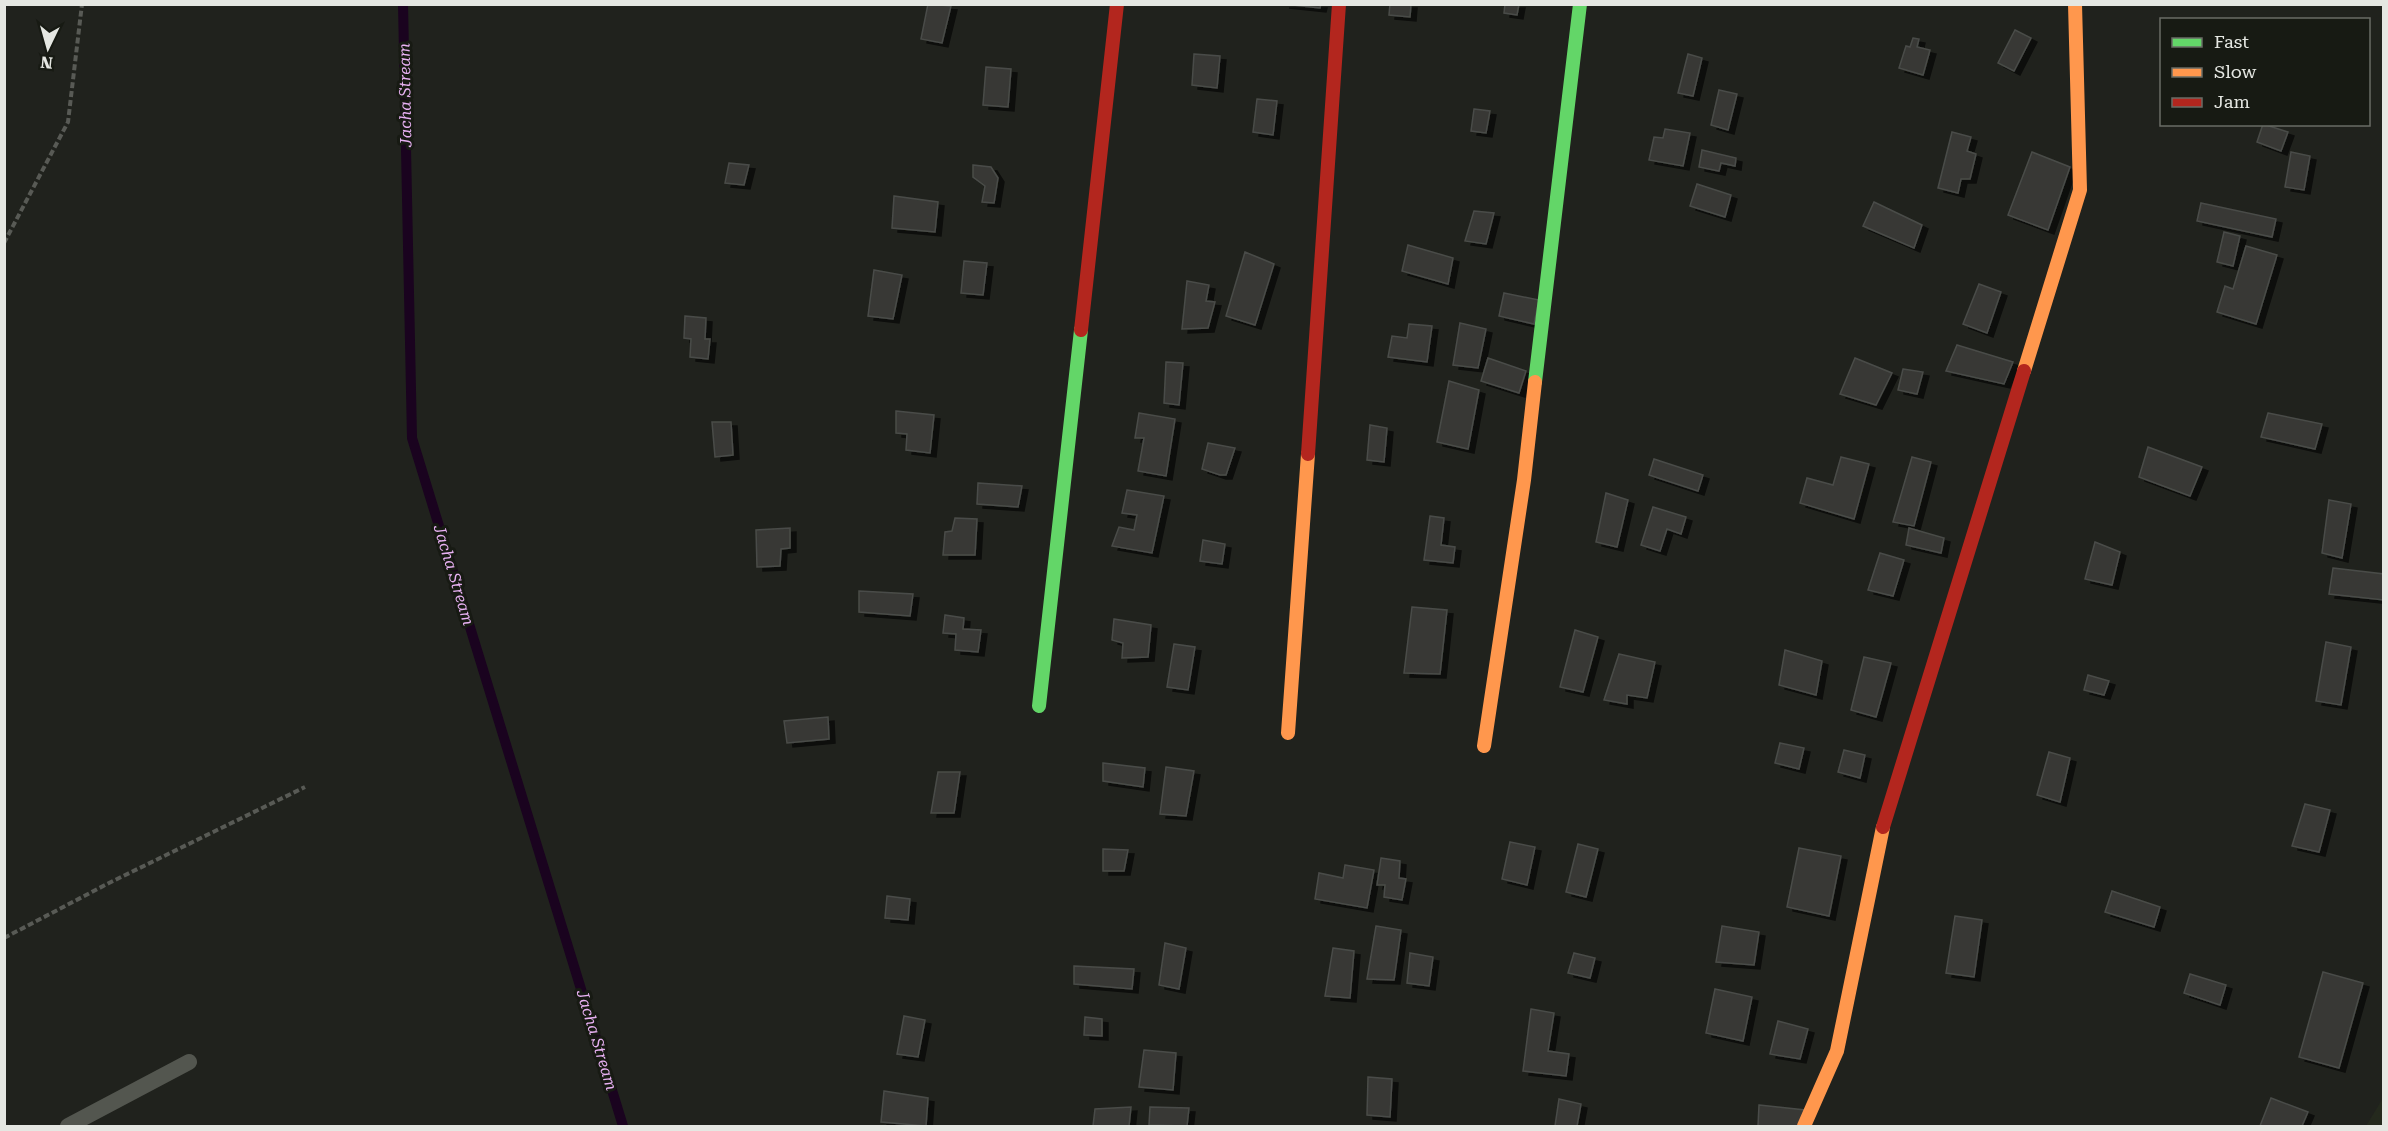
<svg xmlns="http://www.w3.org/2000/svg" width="2388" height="1131" viewBox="0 0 2388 1131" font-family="'Roboto Serif',serif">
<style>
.built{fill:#24291d}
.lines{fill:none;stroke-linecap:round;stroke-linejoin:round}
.stream{stroke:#1a031f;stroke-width:10}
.building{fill:#373835;stroke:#4a4c48;stroke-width:1.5;filter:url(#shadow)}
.path{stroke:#585a55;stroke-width:4;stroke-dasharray:6 3;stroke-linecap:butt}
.lane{stroke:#53564f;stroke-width:16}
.fast{stroke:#63d668;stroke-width:14}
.slow{stroke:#ff974d;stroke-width:14}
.jam{stroke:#b3261e;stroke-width:14}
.labels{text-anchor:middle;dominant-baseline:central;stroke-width:6;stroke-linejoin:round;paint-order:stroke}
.water-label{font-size:16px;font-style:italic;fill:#e8b1f3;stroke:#171a13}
</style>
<defs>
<filter id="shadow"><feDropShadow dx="6" dy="4" stdDeviation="0" flood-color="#0009"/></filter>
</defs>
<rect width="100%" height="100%" fill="#20221d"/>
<path class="built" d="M2383 1098V1126H2366Z"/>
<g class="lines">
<path class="stream" d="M403 4 412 438 623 1126"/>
</g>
<g class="building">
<path d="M928 4 951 6 942 43 921 39Z"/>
<path d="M1283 4H1321L1320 8Z"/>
<path d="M1390 4H1411L1410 17 1389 15Z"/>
<path d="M1505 4H1519L1517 15 1504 13Z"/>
<path d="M2015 30 2031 38 2014 71 1998 63Z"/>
<path d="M1913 38 1919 39 1917 47 1930 50 1923 75 1899 68 1906 46 1910 47Z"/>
<path d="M1194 54 1220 56 1217 88 1192 85Z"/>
<path d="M1688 54 1702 58 1693 96 1678 93Z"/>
<path d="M986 67 1011 69 1008 107 983 105Z"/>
<path d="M1719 90 1737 94 1728 130 1711 125Z"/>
<path d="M1257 99 1277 101 1273 135 1253 132Z"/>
<path d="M1474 109 1490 111 1486 133 1471 131Z"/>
<path d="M2263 124 2288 132 2281 151 2257 142Z"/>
<path d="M1665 129 1690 133 1683 166 1649 160 1654 137 1663 138Z"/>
<path d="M1952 132 1971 137 1967 151 1976 154 1970 179H1961L1958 193 1938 188Z"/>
<path d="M1702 150 1736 158 1735 166 1721 163 1719 171 1699 167Z"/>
<path d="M2032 152 2070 167 2048 230 2008 215Z"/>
<path d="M2291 152 2310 156 2304 190 2285 187Z"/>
<path d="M729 163 749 165 744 185 725 183Z"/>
<path d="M973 165 991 167 998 178 994 203 982 202 985 186 973 177Z"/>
<path d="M1697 184 1731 195 1725 217 1690 206Z"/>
<path d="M894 196 938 202 935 232 892 228Z"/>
<path d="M1874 202 1922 225 1914 248 1863 226Z"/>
<path d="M2201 203 2276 219 2272 237 2197 221Z"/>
<path d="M1474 211 1494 213 1486 244 1465 241Z"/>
<path d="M2224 232 2240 236 2233 266 2217 262Z"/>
<path d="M1408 245 1453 258 1448 284 1402 271Z"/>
<path d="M2246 246 2277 255 2256 324 2217 312 2225 286 2233 289Z"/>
<path d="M1245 252 1274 264 1255 325 1226 316Z"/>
<path d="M964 261 987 263 983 295 961 293Z"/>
<path d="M874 270 902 275 893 319 868 316Z"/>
<path d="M1187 281 1209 285 1206 301 1215 302 1208 328 1182 329Z"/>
<path d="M1979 284 2001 292 1987 333 1963 324Z"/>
<path d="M1504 293 1539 300 1534 324 1499 316Z"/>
<path d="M685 316 706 318 705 339H710L708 359 690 357 691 339 684 338Z"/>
<path d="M1460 323 1486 329 1478 368 1453 365Z"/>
<path d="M1409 324 1432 326 1427 362 1388 357 1392 336 1407 338Z"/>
<path d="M1957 345 2013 362 2004 384 1946 371Z"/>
<path d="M1488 358 1526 371 1519 393 1481 381Z"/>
<path d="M1855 358 1892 373 1876 405 1840 394Z"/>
<path d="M1166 362 1183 363 1179 405 1164 403Z"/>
<path d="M1903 369 1923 372 1917 394 1898 390Z"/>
<path d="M1449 381 1479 390 1468 449 1437 442Z"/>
<path d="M896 411 934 415 930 453 906 450 907 434 896 433Z"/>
<path d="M1139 413 1175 419 1166 476 1138 471 1144 438H1135Z"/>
<path d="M2268 413 2322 424 2315 449 2261 437Z"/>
<path d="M712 422H731L733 455 715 457Z"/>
<path d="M1370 425 1387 428 1384 462 1367 460Z"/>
<path d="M1208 443 1235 448 1226 475H1220L1202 469Z"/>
<path d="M2148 447 2202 467 2190 496 2139 477Z"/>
<path d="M1841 457 1869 464 1854 519 1800 503 1807 478 1833 485Z"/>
<path d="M1912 457 1931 462 1914 526 1893 522Z"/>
<path d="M1654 459 1703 475 1698 491 1649 475Z"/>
<path d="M978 483 1022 486 1018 507 977 504Z"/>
<path d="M1127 490 1164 496 1152 553 1112 546 1119 527 1134 530 1137 515 1122 513Z"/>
<path d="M1606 493 1628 500 1617 547 1596 542Z"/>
<path d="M2329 500 2351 504 2342 558 2322 553Z"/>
<path d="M1653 507 1686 517 1681 534 1667 529 1660 551 1641 545Z"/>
<path d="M1430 516 1444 518 1441 545 1455 547 1453 563 1424 560Z"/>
<path d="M955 518 977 519 975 555H943L945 532 952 531Z"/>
<path d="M790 528V548L781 549 780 566 757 567 756 530Z"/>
<path d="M1909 528 1944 538 1941 553 1906 545Z"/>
<path d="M1203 540 1225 544 1222 564 1200 561Z"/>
<path d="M2095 542 2120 552 2112 585 2085 579Z"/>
<path d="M1880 553 1904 560 1893 596 1868 590Z"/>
<path d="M2333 568 2384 574V600L2329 594Z"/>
<path d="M859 591 913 594 910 616 859 612Z"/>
<path d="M1412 607 1447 610 1440 674 1404 673Z"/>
<path d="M945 615 964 618 963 629 981 630 978 652 955 650 956 634 943 633Z"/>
<path d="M1114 619 1151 625 1148 657 1122 658 1123 643 1112 640Z"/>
<path d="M1575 630 1598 637 1583 692 1560 687Z"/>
<path d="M2326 642 2351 647 2341 705 2316 701Z"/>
<path d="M1174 644 1195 647 1188 690 1167 687Z"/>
<path d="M1785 650 1822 661 1816 695 1779 685Z"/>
<path d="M1619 654 1655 662 1647 698 1627 695V704L1604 700Z"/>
<path d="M1864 657 1891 663 1876 717 1851 710Z"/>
<path d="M2088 675 2109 681 2104 695 2084 690Z"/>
<path d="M828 717 829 739 787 743 784 721Z"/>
<path d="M1780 743 1804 748 1799 769 1775 763Z"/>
<path d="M1844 750 1865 755 1860 778 1838 772Z"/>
<path d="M2049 752 2070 758 2060 802 2037 795Z"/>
<path d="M1103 763 1145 768 1143 787 1103 781Z"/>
<path d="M1166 767 1194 771 1186 816 1160 814Z"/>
<path d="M938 772H960L954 813H931Z"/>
<path d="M2305 804 2330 810 2319 852 2292 846Z"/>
<path d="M1510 842 1535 847 1527 885 1502 879Z"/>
<path d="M1578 844 1598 849 1586 897 1566 892Z"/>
<path d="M1799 848 1841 856 1829 916 1787 907Z"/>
<path d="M1103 849 1128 850 1124 871H1103Z"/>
<path d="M1381 858 1400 861 1399 878 1406 879 1402 900 1384 897 1385 885H1377Z"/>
<path d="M1345 865 1374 870 1367 908 1315 899 1319 873 1343 878Z"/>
<path d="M2112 891 2160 907 2154 927 2105 912Z"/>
<path d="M887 896 910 899 908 920 885 918Z"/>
<path d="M1955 916 1982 920 1974 977 1946 973Z"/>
<path d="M1376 926 1401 930 1394 980 1367 979Z"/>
<path d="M1722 926 1759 932 1754 965 1716 962Z"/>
<path d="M1165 943 1186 948 1179 989 1159 985Z"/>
<path d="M1333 948 1354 951 1350 998 1325 996Z"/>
<path d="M1410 953 1433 957 1429 986 1407 983Z"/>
<path d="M1574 953 1595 958 1590 978 1568 973Z"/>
<path d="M1074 966 1134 969 1132 989 1074 984Z"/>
<path d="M2323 972 2363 983 2339 1068 2299 1057Z"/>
<path d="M2190 974 2226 985 2220 1005 2184 993Z"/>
<path d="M1715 989 1752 997 1743 1041 1706 1033Z"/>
<path d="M1531 1009 1554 1013 1548 1051 1569 1054 1566 1076 1523 1071Z"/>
<path d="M904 1016 925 1020 918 1057 897 1054Z"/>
<path d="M1085 1017 1102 1019V1036L1084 1035Z"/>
<path d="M1778 1021 1808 1029 1800 1059 1770 1054Z"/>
<path d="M1144 1050 1176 1053 1173 1090 1139 1087Z"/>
<path d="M1368 1077 1392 1079 1390 1117 1367 1115Z"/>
<path d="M884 1091 928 1098 926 1126 881 1122Z"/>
<path d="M2271 1098 2308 1112 2302 1126H2260Z"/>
<path d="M1559 1099 1581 1104 1577 1126H1555Z"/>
<path d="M1759 1105 1805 1110 1804 1126H1758Z"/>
<path d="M1131 1107 1129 1126H1093L1095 1109Z"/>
<path d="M1150 1107 1189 1108 1187 1126 1149 1125Z"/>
</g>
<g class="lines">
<g class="path">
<path d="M4 243 68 122 82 4"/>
<path d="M4 938 109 883 305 787"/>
</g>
<path class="lane" d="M68 1126 189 1062"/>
<g class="fast">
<path d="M1535 382 1580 4"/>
<path d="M1039 706 1081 330"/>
</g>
<g class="slow">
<path d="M2024 371 2080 190 2075 4"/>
<path d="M1288 733 1308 454"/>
<path d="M1484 746 1524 480 1535 382"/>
<path d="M1804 1126 1837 1051 1883 827"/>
</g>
<g class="jam">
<path d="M1081 330 1117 4"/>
<path d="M1308 454 1339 4"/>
<path d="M1883 827 2024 371"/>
</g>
</g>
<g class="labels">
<g class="water-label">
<text transform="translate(405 95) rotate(-91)">Jacha Stream</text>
<text transform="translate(454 575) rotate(73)">Jacha Stream</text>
<text transform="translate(597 1040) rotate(73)">Jacha Stream</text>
</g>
</g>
<rect width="2388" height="1131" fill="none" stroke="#e5e7e2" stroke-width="12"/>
<rect x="2160" y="18" width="210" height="108" fill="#171a13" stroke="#696c66" stroke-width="1.5"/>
<rect x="2172" y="38" width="30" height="9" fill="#63d668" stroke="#696c66" stroke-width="1.5"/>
<text x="2214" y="48" font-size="18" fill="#e5e7e2">Fast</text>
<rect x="2172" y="68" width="30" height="9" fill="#ff974d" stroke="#696c66" stroke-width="1.5"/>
<text x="2214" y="78" font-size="18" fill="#e5e7e2">Slow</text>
<rect x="2172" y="98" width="30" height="9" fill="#b3261e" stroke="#696c66" stroke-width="1.5"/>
<text x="2214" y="108" font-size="18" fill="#e5e7e2">Jam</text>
<g transform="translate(48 48) rotate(185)" stroke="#171a13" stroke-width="4.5" paint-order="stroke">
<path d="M0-4.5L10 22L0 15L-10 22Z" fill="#e5e7e2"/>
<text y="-9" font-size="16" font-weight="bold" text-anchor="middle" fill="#e5e7e2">N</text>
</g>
</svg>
